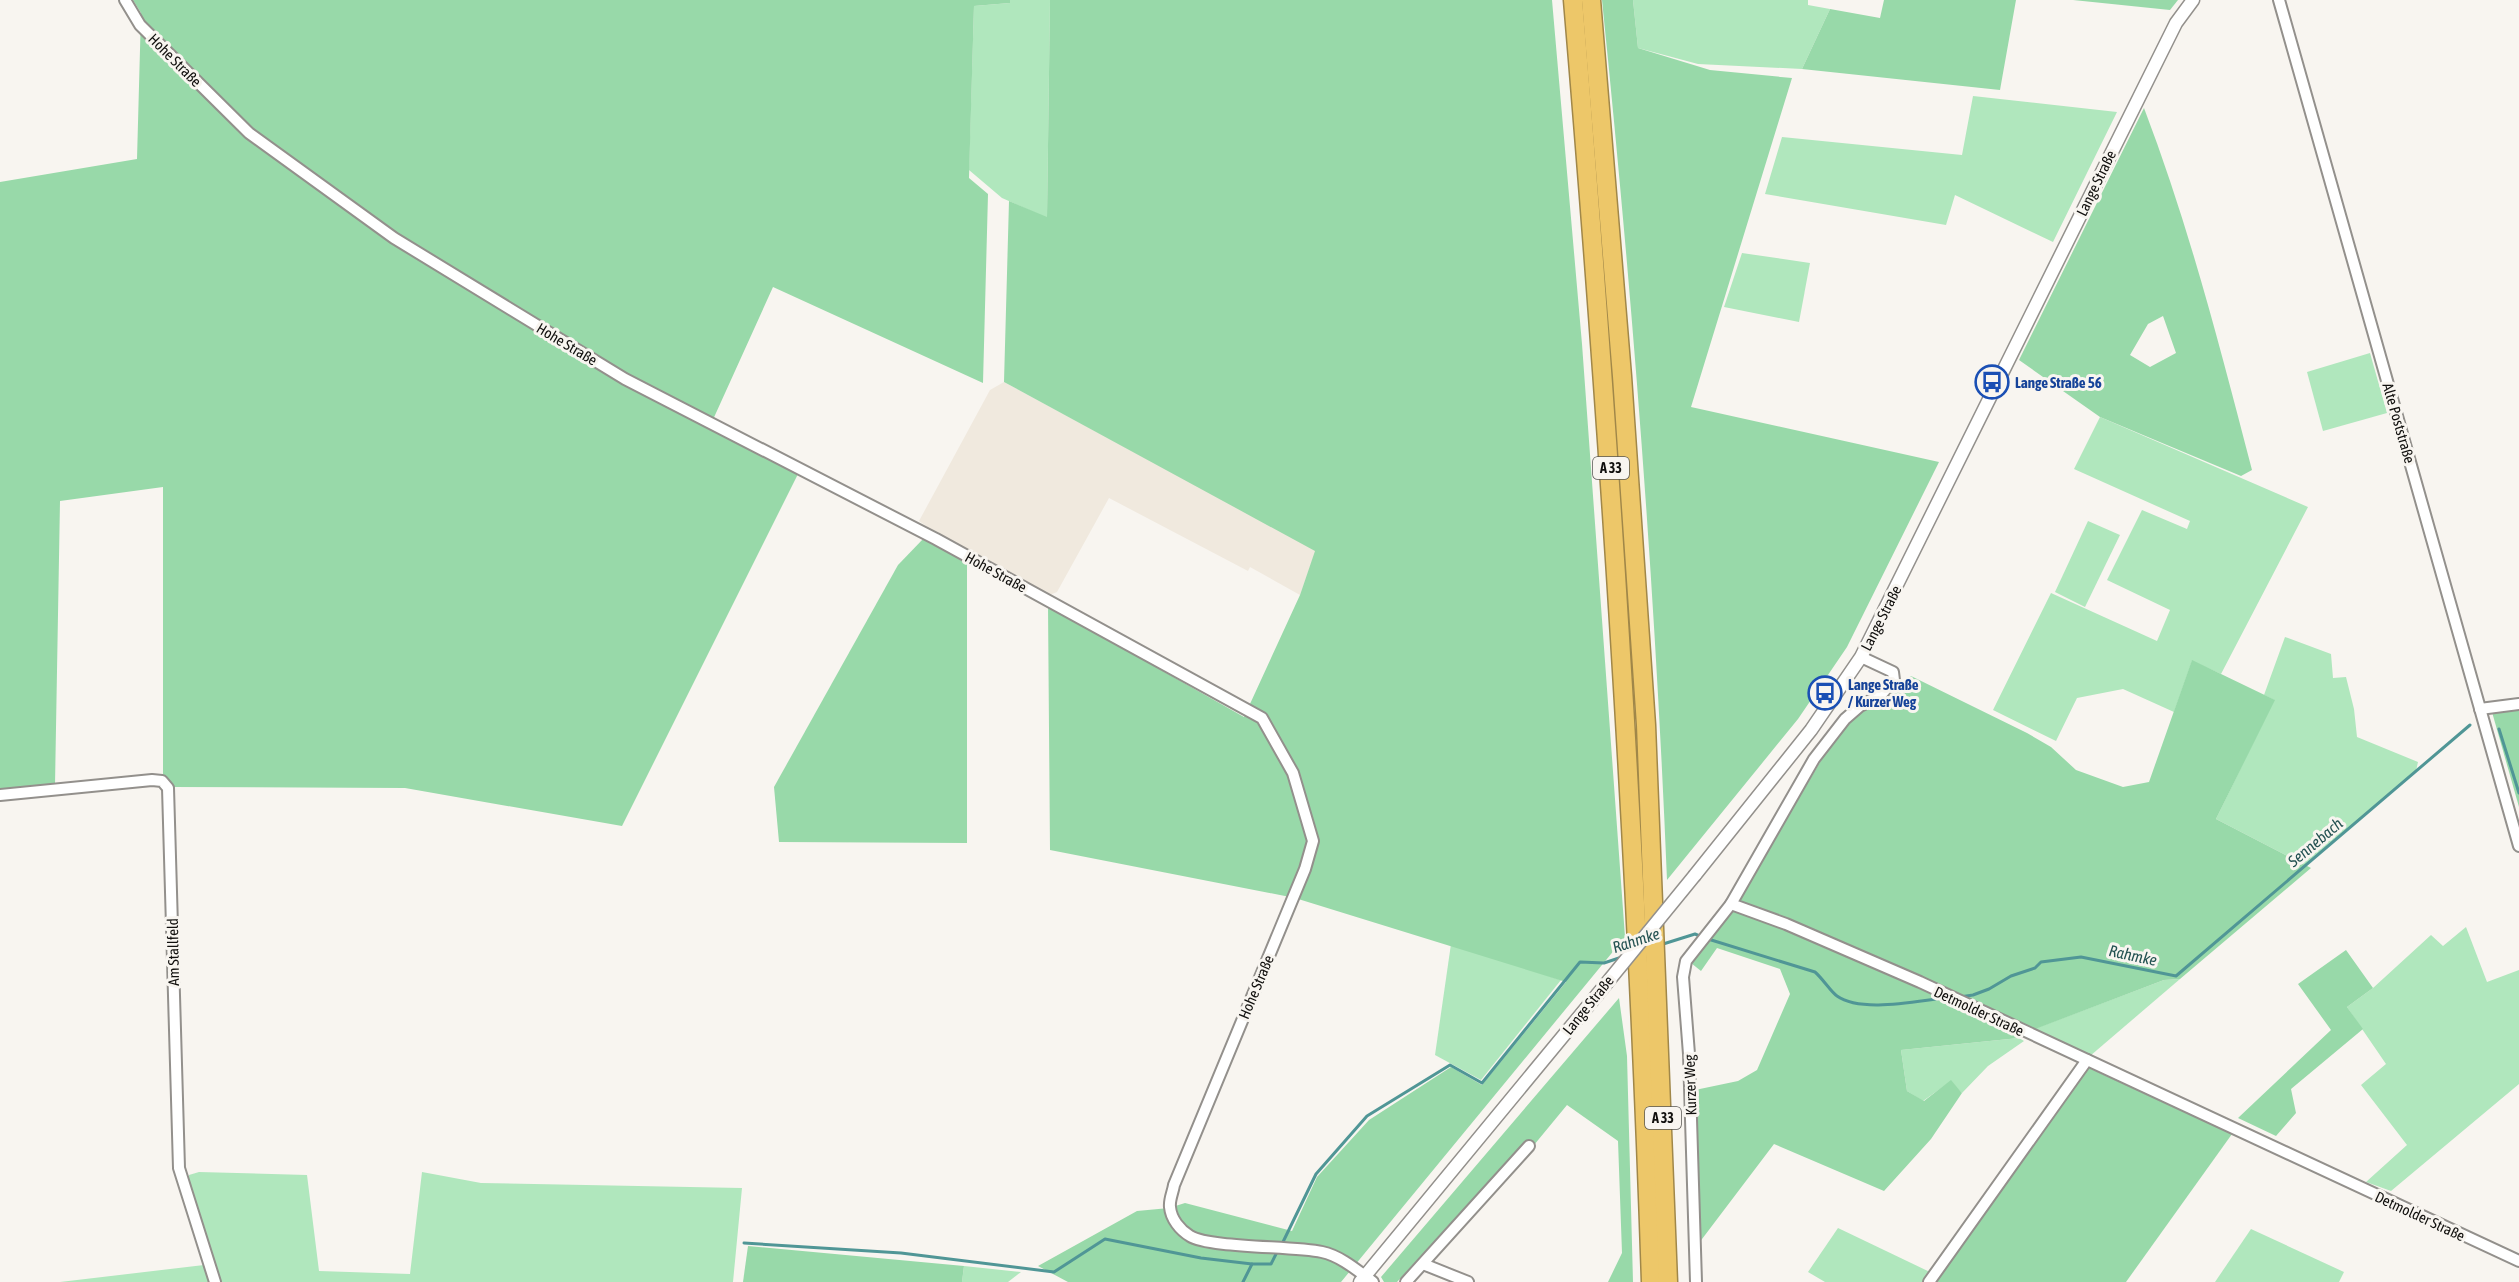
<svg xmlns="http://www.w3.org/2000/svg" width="2519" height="1282" viewBox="0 0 2519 1282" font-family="'Asap Condensed',sans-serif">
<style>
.built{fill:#f0e9de}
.green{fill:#b0e7bd}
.forest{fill:#98d9a9;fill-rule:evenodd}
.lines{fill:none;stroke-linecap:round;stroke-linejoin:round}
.stream{stroke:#509696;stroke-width:3}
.minor-casing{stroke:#93908c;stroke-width:14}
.tertiary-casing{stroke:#93908c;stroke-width:15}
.motorway-casing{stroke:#a08749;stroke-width:21}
.minor{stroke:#fff;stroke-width:10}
.tertiary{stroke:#fff;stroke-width:12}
.motorway{stroke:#edc769;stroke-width:18}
.tertiary-bridge-casing{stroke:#93908c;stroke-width:15;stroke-linecap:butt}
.tertiary-bridge{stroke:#fff;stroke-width:12}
.labels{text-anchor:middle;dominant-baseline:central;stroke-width:6;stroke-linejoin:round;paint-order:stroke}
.shield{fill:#f8f5f0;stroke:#565552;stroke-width:1.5}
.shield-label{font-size:14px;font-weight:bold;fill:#11100e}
.street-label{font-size:15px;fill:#11100e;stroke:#f8f5f0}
.transit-label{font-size:15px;font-weight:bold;fill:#164399;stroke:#f8f5f0;text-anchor:start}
.water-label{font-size:16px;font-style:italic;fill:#245252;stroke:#f8f5f0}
</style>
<rect width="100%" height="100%" fill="#f8f5f0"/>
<path class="built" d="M1004 382 1316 550 1300 595 1250 567 1248 571 1109 498 1057 592 1047 596 943 538 919 521 990 390Z"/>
<g class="green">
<path d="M1010 0H1050L1047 218 1002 198 969 170 974 6 1010 3Z"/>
<path d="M1633 0H1808V5L1830 9 1802 69 1698 64 1638 48Z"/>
<path d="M1973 96 2117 112 2053 242 1955 195 1946 225 1765 194 1782 137 1962 155Z"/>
<path d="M1742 253 1810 263 1799 322 1724 307Z"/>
<path d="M2370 353 2387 413 2323 431 2307 372Z"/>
<path d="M2100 417 2308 507 2221 674 2192 661 2174 712 2123 689 2077 698 2056 741 1993 710 2051 593 2157 641 2170 610 2107 580 2142 510 2187 529 2190 521 2074 469Z"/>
<path d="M2088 521 2120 535 2085 607 2055 592Z"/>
<path d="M2285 637 2331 654 2333 678 2346 677 2354 709 2357 737 2418 762 2416 771 2305 865 2216 819 2274 700 2264 695Z"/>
<path d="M2466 927 2487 982 2519 970V1084L2391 1191 2366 1182 2407 1145 2361 1085 2386 1064 2347 1007 2373 988 2431 935 2443 946Z"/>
<path d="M1451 944 1561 980 1481 1080 1435 1055Z"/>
<path d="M2180 979 2090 1056 2034 1029 2164 980Z"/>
<path d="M2019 1038 2024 1041 1988 1066 1962 1093 1951 1081 1923 1101 1907 1091 1901 1050Z"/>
<path d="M199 1172 307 1175 319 1271 410 1274 422 1172 481 1183 742 1188 733 1282H220L189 1184V1175Z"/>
<path d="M1838 1228 1932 1273 1925 1282H1825L1808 1272Z"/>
<path d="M2251 1229 2344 1272 2339 1282H2215Z"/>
<path d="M204 1265 210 1282H60Z"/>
<path d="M964 1266 1021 1272 1008 1282H962Z"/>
</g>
<g class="forest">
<path d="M133 0H1010V3L974 6 969 178 988 194 983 383 773 287 711 424 800 470 622 826 405 788 172 787 163 778V487L60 501 55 785 0 791V182L137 159 141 13Z"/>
<path d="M1050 0H1552L1582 344 1625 937 1341 1282H1068L1038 1266 1137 1211 1169 1208 1185 1203 1292 1231 1317 1177 1369 1120 1451 1067 1482 1085 1566 982 1295 898 1050 850 1048 606 1244 717 1300 595 1315 551 1004 382 1009 201 1047 217Z"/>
<path d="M1602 0H1633L1638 48 1710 70 1792 78 1691 407 1939 462 1847 647 1798 719 1667 880C1655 586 1632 292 1602 0Z"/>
<path d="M1884 0H2016L2000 90 1802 69 1830 9 1880 18Z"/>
<path d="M2073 0H2178L2170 10Z"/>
<path d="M2144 108C2189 226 2220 347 2252 470L2241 476 2100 417 2019 360ZM2163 316 2176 353 2150 367 2130 355 2148 324Z"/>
<path d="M924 538 967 562V843L779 842 774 787 898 565Z"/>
<path d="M2192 660 2275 700 2216 819 2311 868 2180 979 2164 980 2030 1031 2019 1038 1901 1050 1907 1091 1924 1101 1951 1080 1962 1093 1931 1139 1884 1191 1774 1144 1699 1243 1695 1090 1738 1081 1757 1070 1790 994 1780 969 1717 948 1701 971 1691 963 1744 891 1842 725 1911 676 2027 733 2051 747 2076 770 2123 787 2149 782Z"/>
<path d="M2519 710V807L2492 712Z"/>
<path d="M2346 950 2373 988 2347 1007 2363 1029 2291 1089 2296 1113 2276 1136 2238 1118 2331 1030 2298 984Z"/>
<path d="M1619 998 1627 1056 1633 1282H1608L1622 1253 1618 1141 1567 1105 1534 1145 1527 1140 1397 1282H1384L1381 1277Z"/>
<path d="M2089 1068 2232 1134 2126 1282H1936Z"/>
<path d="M748 1246 964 1266 962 1282H743Z"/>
</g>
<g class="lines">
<g class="stream">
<path d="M2499 729 2519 793"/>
<path d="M1708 939 1815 972C1823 979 1831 992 1837 996 1861 1013 1916 1001 1944 998"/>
<path d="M1660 945 1695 934 1702 937"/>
<path d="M1960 997 1973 995 1989 989 2011 976 2035 968 2041 962 2081 957 2176 976 2470 725"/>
<path d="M744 1243 901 1253 1054 1272 1105 1239 1201 1258 1252 1264"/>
<path d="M1282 1244 1316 1174 1367 1116 1450 1065 1482 1083 1580 962 1604 963 1622 957"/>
<path d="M1243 1282 1252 1264H1271L1278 1250"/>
</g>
<g class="minor-casing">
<g id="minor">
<path d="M125 0 140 25 249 133 394 238 625 379 936 539 1262 718 1293 773 1313 841 1305 869 1174 1185C1173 1192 1169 1200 1170 1207 1171 1219 1180 1230 1190 1236 1209 1248 1293 1246 1322 1252 1341 1256 1358 1271 1373 1282"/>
<path d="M2279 0 2519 846"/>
<path d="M1861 657 1893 672 1894 680 1880 696 1860 706 1845 719 1814 759 1731 904 1786 924 1920 982 2519 1261"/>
<path d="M2480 709 2519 704"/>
<path d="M0 795 152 780 162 781 168 788 179 1168 215 1282"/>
<path d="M1423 1264 1468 1282"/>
<path d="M1406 1282 1529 1146"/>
<path d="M1696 1282 1689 1054 1683 977 1686 961 1731 904"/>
<path d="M1929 1282 2087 1060"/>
</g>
</g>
<g class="tertiary-casing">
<g id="tertiary">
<path d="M1695 875 1811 730 1861 657 2176 23 2193 0"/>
<path d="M1360 1282 1597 995"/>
</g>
</g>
<g class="motorway-casing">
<g id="motorway">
<path d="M1573 0C1609 427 1637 854 1651 1282"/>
<path d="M1591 0 1622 376 1646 725 1668 1282"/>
</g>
</g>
<use href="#minor" class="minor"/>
<use href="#tertiary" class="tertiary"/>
<use href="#motorway" class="motorway"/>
<g class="tertiary-bridge-casing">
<path id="tertiary-bridge" d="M1597 995 1695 875"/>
</g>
<use href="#tertiary-bridge" class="tertiary-bridge"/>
</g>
<defs>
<g id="bus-ring" transform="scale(1.725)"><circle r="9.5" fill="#f8f5f0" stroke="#1a4fb4" stroke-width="1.5"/><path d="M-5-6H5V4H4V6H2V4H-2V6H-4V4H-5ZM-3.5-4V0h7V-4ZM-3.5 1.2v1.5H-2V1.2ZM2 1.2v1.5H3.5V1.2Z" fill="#1a4fb4"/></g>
</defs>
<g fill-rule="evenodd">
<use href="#bus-ring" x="1992" y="382"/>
<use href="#bus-ring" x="1825" y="693"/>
</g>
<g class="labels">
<g class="shield">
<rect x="1593" y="457" width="36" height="22" rx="4.5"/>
<rect x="1645" y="1107" width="36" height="22" rx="4.5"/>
</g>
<g class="shield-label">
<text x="1611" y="468">A 33</text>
<text x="1663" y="1118">A 33</text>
</g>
<g class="street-label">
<text transform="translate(175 60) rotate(45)">Hohe Straße</text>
<text transform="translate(2096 183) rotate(-64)">Lange Straße</text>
<text transform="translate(567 344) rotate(31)">Hohe Straße</text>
<text transform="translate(2399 423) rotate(74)">Alte Poststraße</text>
<text transform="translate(996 572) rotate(29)">Hohe Straße</text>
<text transform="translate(1881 618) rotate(-63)">Lange Straße</text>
<text transform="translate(173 952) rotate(-91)">Am Stallfeld</text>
<text transform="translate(1256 987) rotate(-67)">Hohe Straße</text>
<text transform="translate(1588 1005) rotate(-51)">Lange Straße</text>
<text transform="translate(1979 1011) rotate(25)">Detmolder Straße</text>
<text transform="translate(1690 1085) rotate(-92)">Kurzer Weg</text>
<text transform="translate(2420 1216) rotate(25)">Detmolder Straße</text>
</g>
<g class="transit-label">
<text x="2015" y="382">Lange Straße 56</text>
<text x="1848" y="684">Lange Straße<tspan x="1848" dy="17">/ Kurzer Weg</tspan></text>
</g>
<g class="water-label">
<text transform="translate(2315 842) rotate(-40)">Sennebach</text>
<text transform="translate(1636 940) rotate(-18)">Rahmke</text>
<text transform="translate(2133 955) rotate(12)">Rahmke</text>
</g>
</g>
</svg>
